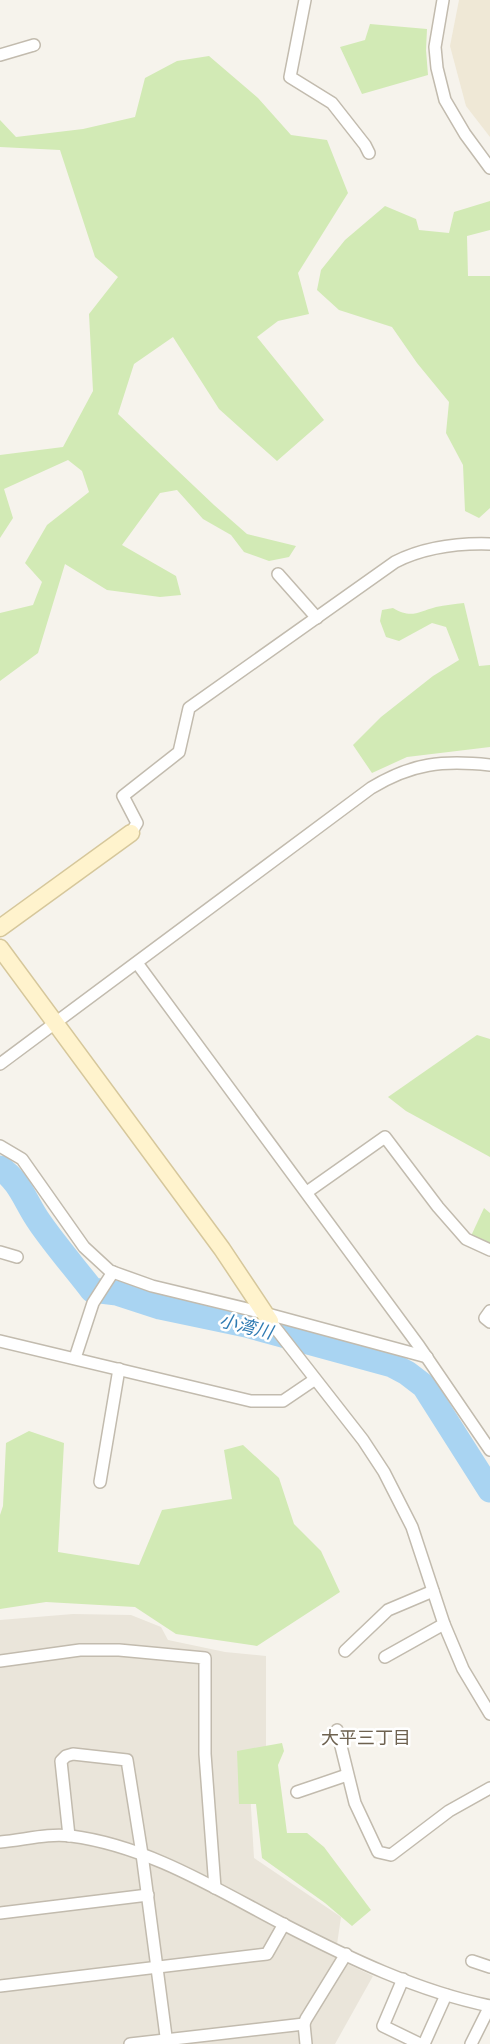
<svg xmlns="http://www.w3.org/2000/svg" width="490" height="2044" viewBox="0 0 490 2044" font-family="'Space Grotesk','Noto Sans JP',sans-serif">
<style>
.residential{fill:#eae5da}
.education{fill:#efe8d6}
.green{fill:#d2eab5}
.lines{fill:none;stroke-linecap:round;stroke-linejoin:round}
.river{stroke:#a9d4f2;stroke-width:25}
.street-casing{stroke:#c2bbae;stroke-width:14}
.secondary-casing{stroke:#d6c79b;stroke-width:19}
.street{stroke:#fff;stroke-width:11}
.secondary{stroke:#fff3cd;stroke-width:16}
.labels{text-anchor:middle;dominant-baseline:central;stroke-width:5;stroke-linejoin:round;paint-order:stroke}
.water-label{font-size:18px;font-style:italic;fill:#2e7ab2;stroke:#fff}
.neighbourhood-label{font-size:18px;fill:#6e6250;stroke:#fff}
</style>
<rect width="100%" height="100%" fill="#f6f3ec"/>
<path class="residential" d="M73 1614 131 1615 161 1627 168 1640 225 1652 266 1656V1751L248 1757 254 1858 341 1917 335 1958 373 1976 335 2044H0V1620Z"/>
<path class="education" d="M459 0H490V137L466 106 450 46Z"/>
<g class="green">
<path d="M370 24 427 29 426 50 428 75 362 94 340 47 365 40Z"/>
<path d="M209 56 258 98 291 135 327 140 348 193 298 273 309 314 278 321 257 337 324 420 277 461 219 409 173 337 134 364 118 414 214 505 247 534 296 546 289 557 269 561 244 552 231 535 203 519 177 490 160 493 122 545 176 576 181 595 160 597 107 590 65 564 38 653 0 681V613L33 605 42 582 25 563 47 525 89 492 82 471 68 460 4 489 13 518 0 538V455L63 447 93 391 89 314 118 277 95 257 60 150 0 147V120L16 137 83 129 135 117 145 78 177 61Z"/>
<path d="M490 201V230L467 236 468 276H490V508L479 518 465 511 463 465 446 433 449 402 417 363 392 327 339 310 317 290 321 270 345 240 385 206 416 219 419 230 449 233 454 212Z"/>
<path d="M464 603 479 666 490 665V747L407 757 372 773 353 745 381 717 433 676 459 660 446 627 432 623 399 641 386 637 380 621 382 610 393 608C411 619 418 612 436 607 445 605 455 604 464 603Z"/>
<path d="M477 1035 490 1039V1157L406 1111 388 1097Z"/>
<path d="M484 1208 490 1213V1244L471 1236Z"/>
<path d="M29 1431 64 1443 58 1552 139 1565 162 1510 232 1499 224 1450 243 1445 279 1478 294 1524 321 1551 340 1592 257 1646 176 1634 135 1607 46 1602 0 1609V1515L3 1506 6 1443Z"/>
<path d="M282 1743 284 1751 278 1765 287 1833H307L324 1847 371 1910 352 1926 325 1903 262 1858 256 1804H239L237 1751Z"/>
</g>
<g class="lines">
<path class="river" d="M0 1168C21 1182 26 1204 40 1223 56 1246 75 1268 92 1290L117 1293 160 1307 246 1325 392 1365 407 1373 424 1386 490 1490"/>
<g class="street-casing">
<g id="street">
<path d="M305 0 290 77 332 103 365 145 369 153"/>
<path d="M443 0 435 47 437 68 445 100 465 134 490 168"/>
<path d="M0 55 34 45"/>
<path d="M278 574 317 618"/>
<path d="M131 833 137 823 123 796 179 752 189 708 395 562C425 547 457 543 490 544"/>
<path d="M137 963 419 1346 490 1450"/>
<path d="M0 1064 371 788C412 763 443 760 490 765"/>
<path d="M0 1146 22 1159 84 1247 110 1271 152 1286 264 1313 427 1357"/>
<path d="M307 1192 385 1137 438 1207 466 1239 490 1250"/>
<path d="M0 1252 17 1257"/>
<path d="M490 1311 485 1318 490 1322"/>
<path d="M270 1321 363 1440 384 1472 412 1527 444 1624 463 1669 490 1714"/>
<path d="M0 1341 251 1401H283L314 1380"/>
<path d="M75 1358 93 1303 113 1272"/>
<path d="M100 1482 119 1369"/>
<path d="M345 1651 388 1610 433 1591"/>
<path d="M385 1657 444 1624"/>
<path d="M0 1661 80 1650H119L205 1658V1754L215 1888"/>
<path d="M337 1730 355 1803 378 1852 391 1855 449 1811 490 1788"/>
<path d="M297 1792 347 1775"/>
<path d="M69 1836 61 1761 66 1756 73 1754 127 1760 142 1854 167 2044"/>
<path d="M0 1842C24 1840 48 1833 71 1836 148 1846 216 1889 283 1924 349 1958 417 1991 490 2006"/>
<path d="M0 1913 148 1895"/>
<path d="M472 1961 490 1967"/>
<path d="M403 1979 383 2026 420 2044"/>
<path d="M0 1986 267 1954 284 1924"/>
<path d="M130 2044 304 2024"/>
<path d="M306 2044 304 2024 306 2019 346 1954"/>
<path d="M424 2044 446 1995"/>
<path d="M471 2044 490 2006"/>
</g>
</g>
<g class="secondary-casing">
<g id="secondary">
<path d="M0 928 131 833"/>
<path d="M0 948 222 1249 270 1321"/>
</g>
</g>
<use href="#street" class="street"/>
<use href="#secondary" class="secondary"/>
</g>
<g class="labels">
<g class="water-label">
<text transform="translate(246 1326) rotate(14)">小湾川</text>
</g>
<g class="neighbourhood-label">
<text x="366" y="1737">大平三丁目</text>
</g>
</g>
</svg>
